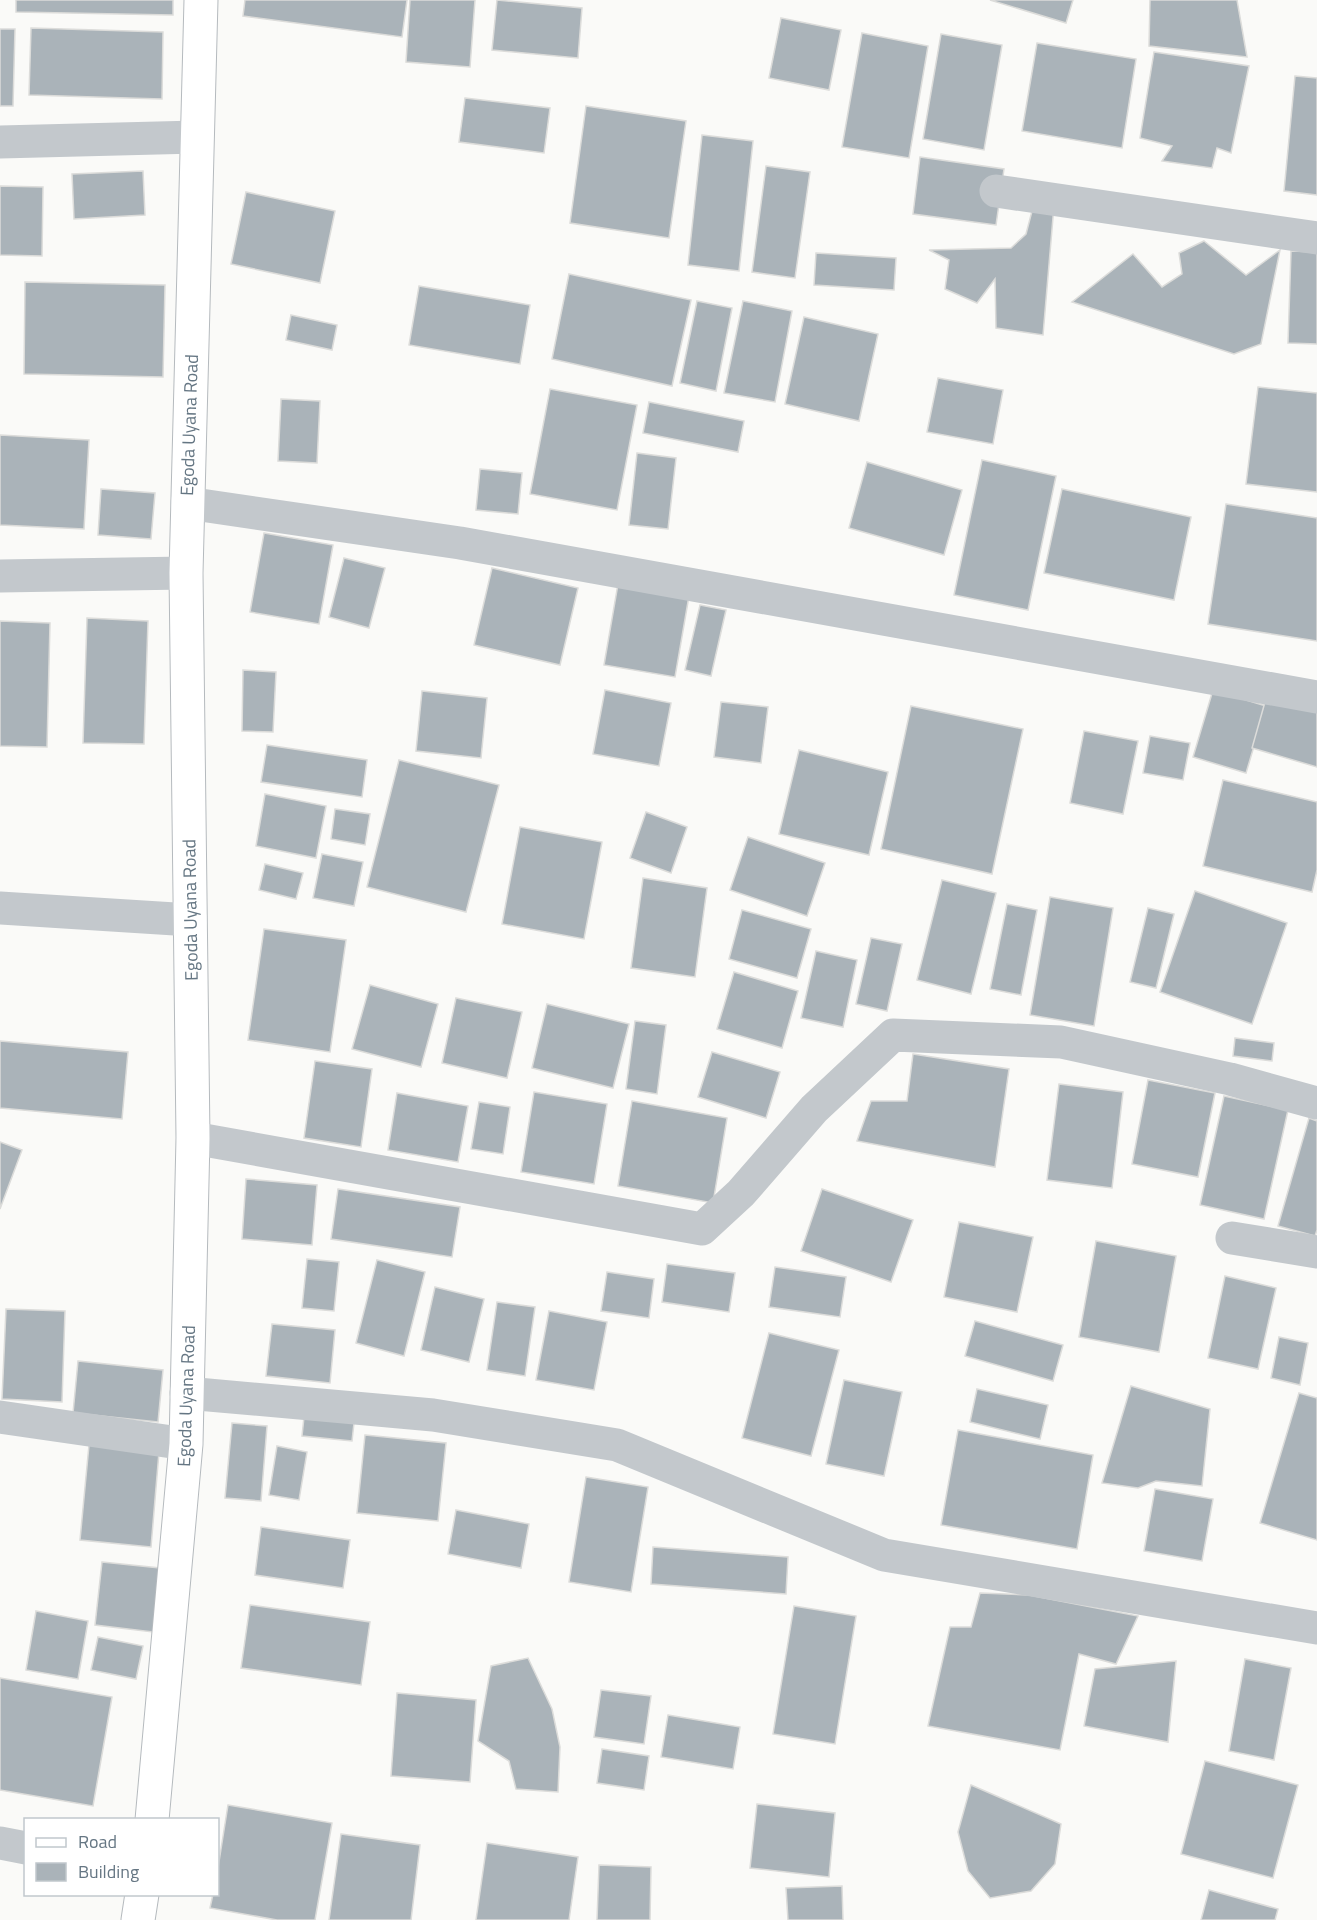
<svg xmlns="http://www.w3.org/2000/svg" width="1317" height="1920" viewBox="0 0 1317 1920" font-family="'Titillium Web',sans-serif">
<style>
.building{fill:#aab3b9;stroke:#dcdcda;stroke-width:1.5}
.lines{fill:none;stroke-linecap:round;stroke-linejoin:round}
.primary-casing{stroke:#b5babe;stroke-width:35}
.street{stroke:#c3c8cc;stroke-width:33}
.primary{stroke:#fff;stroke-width:33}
.labels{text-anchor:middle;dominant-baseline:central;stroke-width:6;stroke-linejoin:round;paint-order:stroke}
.street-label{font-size:18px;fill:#657683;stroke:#fff}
</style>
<rect width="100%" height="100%" fill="#fafaf8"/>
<g class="building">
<path d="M16 0H173V15L16 12Z"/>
<path d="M245 0H407L402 37 243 16Z"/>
<path d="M410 0H475L470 67 406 62Z"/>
<path d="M497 0 582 8 578 58 492 50Z"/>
<path d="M990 0H1073L1066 23Z"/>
<path d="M1150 0H1237L1247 57 1149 46Z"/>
<path d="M781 18 841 30 829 90 769 78Z"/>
<path d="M31 28 163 32 162 99 29 95Z"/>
<path d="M0 29H15L13 106H0Z"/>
<path d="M862 33 928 46 909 158 842 147Z"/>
<path d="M941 34 1002 45 984 150 923 139Z"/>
<path d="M1037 43 1136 59 1122 148 1022 131Z"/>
<path d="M1154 52 1249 66 1231 153 1217 148 1212 168 1162 161 1172 146 1140 138Z"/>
<path d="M1295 76 1317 78V195L1284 191Z"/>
<path d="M465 98 550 108 544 153 459 142Z"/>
<path d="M586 106 686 121 669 238 570 223Z"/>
<path d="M702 135 753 141 739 271 688 265Z"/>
<path d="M920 157 1004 169 996 225 913 214Z"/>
<path d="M766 166 810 172 795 278 752 272Z"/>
<path d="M143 171 145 215 74 219 72 174Z"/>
<path d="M0 186 43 187 42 256 0 255Z"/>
<path d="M246 192 335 211 320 283 231 264Z"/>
<path d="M1037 192 1055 194 1043 335 996 328 995 279 977 303 945 289 949 260 929 250 1011 248 1026 234Z"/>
<path d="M1204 241 1246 275 1280 250 1261 344 1234 354 1072 302 1133 254 1162 287 1182 274 1179 253Z"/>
<path d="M1291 251 1317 252V344L1288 343Z"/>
<path d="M816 253 896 258 894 290 814 285Z"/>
<path d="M569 274 691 300 672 386 552 359Z"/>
<path d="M25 282 165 285 163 377 24 374Z"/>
<path d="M419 286 530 305 520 364 409 345Z"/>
<path d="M697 301 732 308 716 391 680 383Z"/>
<path d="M743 301 792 311 775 402 724 393Z"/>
<path d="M291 315 337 325 332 350 286 340Z"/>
<path d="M804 317 878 334 859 421 785 404Z"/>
<path d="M938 378 1003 390 993 444 927 432Z"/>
<path d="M1258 387 1317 393V492L1246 484Z"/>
<path d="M550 389 637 405 617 510 530 494Z"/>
<path d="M281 399 320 401 317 463 278 461Z"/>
<path d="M649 402 744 421 738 452 643 433Z"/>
<path d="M0 435 89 440 84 529 0 525Z"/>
<path d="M637 453 676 458 668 529 629 525Z"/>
<path d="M982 460 1056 476 1028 610 954 595Z"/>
<path d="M867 462 962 490 944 555 849 528Z"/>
<path d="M480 469 522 473 518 514 476 510Z"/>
<path d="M101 489 155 493 151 539 98 535Z"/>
<path d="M1062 489 1191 517 1174 600 1044 573Z"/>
<path d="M1226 504 1317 518V641L1208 624Z"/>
<path d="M264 533 333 545 319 624 250 612Z"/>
<path d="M344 558 385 568 369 628 329 617Z"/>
<path d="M492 568 578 588 560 665 474 645Z"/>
<path d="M618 584 689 596 675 677 604 665Z"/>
<path d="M700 605 726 610 711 676 685 670Z"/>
<path d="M87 618 148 621 144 744 83 743Z"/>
<path d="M0 621 50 623 47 747 0 746Z"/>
<path d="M243 670 276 672 273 732 242 731Z"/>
<path d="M605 690 671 703 659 766 593 754Z"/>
<path d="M1213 690 1266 706 1246 773 1193 757Z"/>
<path d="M422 691 487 698 481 758 416 751Z"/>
<path d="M1267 695 1317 709V767L1252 748Z"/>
<path d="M721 702 768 707 761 763 714 757Z"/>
<path d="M911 706 1023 729 992 874 881 849Z"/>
<path d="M1084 731 1138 741 1123 814 1070 803Z"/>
<path d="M1150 736 1190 743 1183 780 1143 773Z"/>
<path d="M267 745 367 760 362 797 261 782Z"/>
<path d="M799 750 888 772 869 855 779 834Z"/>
<path d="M399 760 499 785 466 912 367 887Z"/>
<path d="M1223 780 1317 802V870L1312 892 1203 866Z"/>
<path d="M265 794 326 806 316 858 256 846Z"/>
<path d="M335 809 370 814 365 845 331 839Z"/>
<path d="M646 812 687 827 671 873 630 858Z"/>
<path d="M520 827 602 842 584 939 502 924Z"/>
<path d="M748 837 825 863 807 916 730 890Z"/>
<path d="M322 854 363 862 354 906 313 898Z"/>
<path d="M265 864 303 873 296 899 259 890Z"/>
<path d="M643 878 707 888 695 977 631 968Z"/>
<path d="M942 880 996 893 971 994 917 980Z"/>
<path d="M1195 891 1287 923 1252 1024 1160 992Z"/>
<path d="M1050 897 1113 908 1094 1026 1030 1015Z"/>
<path d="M1007 904 1037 910 1021 995 990 989Z"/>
<path d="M1148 908 1174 914 1156 988 1130 982Z"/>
<path d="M742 910 811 929 797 978 729 959Z"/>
<path d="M264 929 346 940 330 1052 248 1040Z"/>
<path d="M871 938 902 944 887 1011 856 1004Z"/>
<path d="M816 951 857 960 843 1027 801 1018Z"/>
<path d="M734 972 798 991 782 1048 717 1029Z"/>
<path d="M370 985 438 1004 421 1067 352 1049Z"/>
<path d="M456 998 522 1012 507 1078 442 1063Z"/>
<path d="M547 1004 629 1024 613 1088 532 1068Z"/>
<path d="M635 1021 666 1025 657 1094 626 1089Z"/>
<path d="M1235 1038 1274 1043 1272 1061 1233 1056Z"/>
<path d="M0 1041 128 1052 122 1119 0 1108Z"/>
<path d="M712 1052 780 1072 766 1118 698 1097Z"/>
<path d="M913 1054 1009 1069 995 1167 857 1141 871 1101H907Z"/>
<path d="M315 1061 372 1069 361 1147 304 1138Z"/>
<path d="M1148 1080 1215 1093 1198 1177 1132 1164Z"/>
<path d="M1059 1084 1123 1092 1112 1188 1047 1180Z"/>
<path d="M534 1092 607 1104 594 1184 521 1172Z"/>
<path d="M397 1093 468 1106 458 1162 388 1150Z"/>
<path d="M1224 1096 1288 1110 1264 1219 1200 1205Z"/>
<path d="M632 1101 727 1118 713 1203 618 1186Z"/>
<path d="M479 1102 510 1107 503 1154 471 1149Z"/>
<path d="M1309 1118 1317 1121V1230L1315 1236 1278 1226Z"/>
<path d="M0 1142 22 1150 0 1209Z"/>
<path d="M246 1179 317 1185 312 1245 242 1239Z"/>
<path d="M338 1189 460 1207 452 1257 331 1239Z"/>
<path d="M822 1189 913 1220 891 1282 801 1251Z"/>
<path d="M959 1222 1033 1237 1017 1312 944 1297Z"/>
<path d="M1096 1241 1176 1256 1159 1352 1079 1337Z"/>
<path d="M307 1259 339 1262 334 1311 302 1308Z"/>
<path d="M377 1260 425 1272 404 1356 356 1343Z"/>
<path d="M667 1264 735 1273 729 1312 662 1302Z"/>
<path d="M775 1267 846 1277 840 1317 769 1307Z"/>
<path d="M607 1272 654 1279 649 1318 601 1311Z"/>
<path d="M1225 1276 1276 1288 1258 1369 1208 1358Z"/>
<path d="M435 1287 484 1299 469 1362 421 1350Z"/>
<path d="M497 1302 535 1307 525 1376 487 1370Z"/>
<path d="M6 1309 65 1311 62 1402 2 1399Z"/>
<path d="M549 1311 607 1322 594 1390 536 1380Z"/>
<path d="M975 1321 1063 1345 1053 1381 965 1356Z"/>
<path d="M272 1324 335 1330 330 1383 266 1376Z"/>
<path d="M769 1333 839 1350 811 1456 742 1438Z"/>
<path d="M1279 1337 1308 1343 1300 1385 1271 1378Z"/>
<path d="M78 1361 163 1370 158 1422 73 1413Z"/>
<path d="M844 1380 902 1392 884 1476 826 1464Z"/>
<path d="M1131 1386 1210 1409 1202 1486 1156 1481 1138 1488 1102 1483Z"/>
<path d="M977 1389 1048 1405 1040 1439 970 1422Z"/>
<path d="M1299 1393 1317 1398V1540L1260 1523Z"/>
<path d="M304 1417 354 1423 352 1441 302 1436Z"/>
<path d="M232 1423 267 1426 261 1501 225 1498Z"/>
<path d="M958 1430 1093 1455 1077 1549 941 1525Z"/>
<path d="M365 1435 446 1443 438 1521 357 1513Z"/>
<path d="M89 1445 159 1452 151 1547 80 1540Z"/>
<path d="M277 1446 307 1452 299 1500 269 1495Z"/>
<path d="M586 1477 648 1487 631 1592 569 1582Z"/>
<path d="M1155 1489 1213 1499 1202 1561 1144 1551Z"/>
<path d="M456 1510 529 1524 521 1568 448 1554Z"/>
<path d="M261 1527 350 1540 343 1588 255 1575Z"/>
<path d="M653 1547 788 1557 786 1594 651 1584Z"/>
<path d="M102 1562 160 1568 153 1632 95 1625Z"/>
<path d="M980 1593 1029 1595 1138 1616 1116 1664 1079 1654 1060 1750 928 1726 950 1627H971Z"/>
<path d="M250 1605 370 1622 361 1685 241 1668Z"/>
<path d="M794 1606 856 1616 835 1744 773 1734Z"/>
<path d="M36 1611 88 1621 78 1679 26 1670Z"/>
<path d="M98 1637 143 1646 136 1679 91 1670Z"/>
<path d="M528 1658 552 1709 560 1747 558 1792 516 1789 509 1761 478 1741 491 1666Z"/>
<path d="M1245 1659 1291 1668 1274 1760 1229 1751Z"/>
<path d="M1176 1661 1168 1742 1084 1726 1095 1669Z"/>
<path d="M0 1678 112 1697 93 1806 0 1790Z"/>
<path d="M601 1690 651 1696 644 1744 594 1737Z"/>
<path d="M397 1693 476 1700 470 1782 391 1776Z"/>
<path d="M668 1715 740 1727 733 1769 661 1757Z"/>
<path d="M602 1749 649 1756 644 1790 597 1783Z"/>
<path d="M1205 1761 1298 1785 1273 1878 1181 1854Z"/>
<path d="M971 1785 1061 1824 1055 1864 1031 1891 990 1898 968 1871 958 1832Z"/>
<path d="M757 1804 835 1813 829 1877 750 1868Z"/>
<path d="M228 1805 332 1823 315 1920H277L210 1908 213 1894H218V1868Z"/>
<path d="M341 1834 420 1845 411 1920H329Z"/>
<path d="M487 1843 578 1857 569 1920H476Z"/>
<path d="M599 1865 651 1867 650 1920H597Z"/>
<path d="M842 1886 843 1920H788L786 1888Z"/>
<path d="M1209 1890 1278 1909 1275 1920H1201Z"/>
</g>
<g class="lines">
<g class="primary-casing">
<g id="primary">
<path d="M152 1820 186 1444 193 1138 186 573 201 0"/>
<path d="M138 1920 142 1894"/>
</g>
</g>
<g class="street">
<path d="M0 142 197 137"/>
<path d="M996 191 1317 238"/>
<path d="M187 503 460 543 1317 697"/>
<path d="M0 576 186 573"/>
<path d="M0 908 191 920"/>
<path d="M193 1138 702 1229 741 1193 814 1109 893 1035 1061 1042 1230 1079 1317 1103"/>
<path d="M1232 1238 1317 1252"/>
<path d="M186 1393 433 1415 617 1445 884 1555 1317 1628"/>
<path d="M0 1417 186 1444"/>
<path d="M0 1843 26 1848"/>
</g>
<use href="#primary" class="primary"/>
</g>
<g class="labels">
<g class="street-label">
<text transform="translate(189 425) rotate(-88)">Egoda Uyana Road</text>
<text transform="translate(190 910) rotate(-91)">Egoda Uyana Road</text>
<text transform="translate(186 1396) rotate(-88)">Egoda Uyana Road</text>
</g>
</g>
<rect x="24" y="1818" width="195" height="78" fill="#ffffff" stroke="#c1c8cd" stroke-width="1.5"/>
<rect x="36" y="1838" width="30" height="9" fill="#ffffff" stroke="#c1c8cd" stroke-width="1.5"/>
<text x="78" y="1848" font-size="18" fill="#657683">Road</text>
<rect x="36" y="1863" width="30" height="18" fill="#aab3b9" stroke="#c1c8cd" stroke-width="1.5"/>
<text x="78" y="1878" font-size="18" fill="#657683">Building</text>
</svg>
